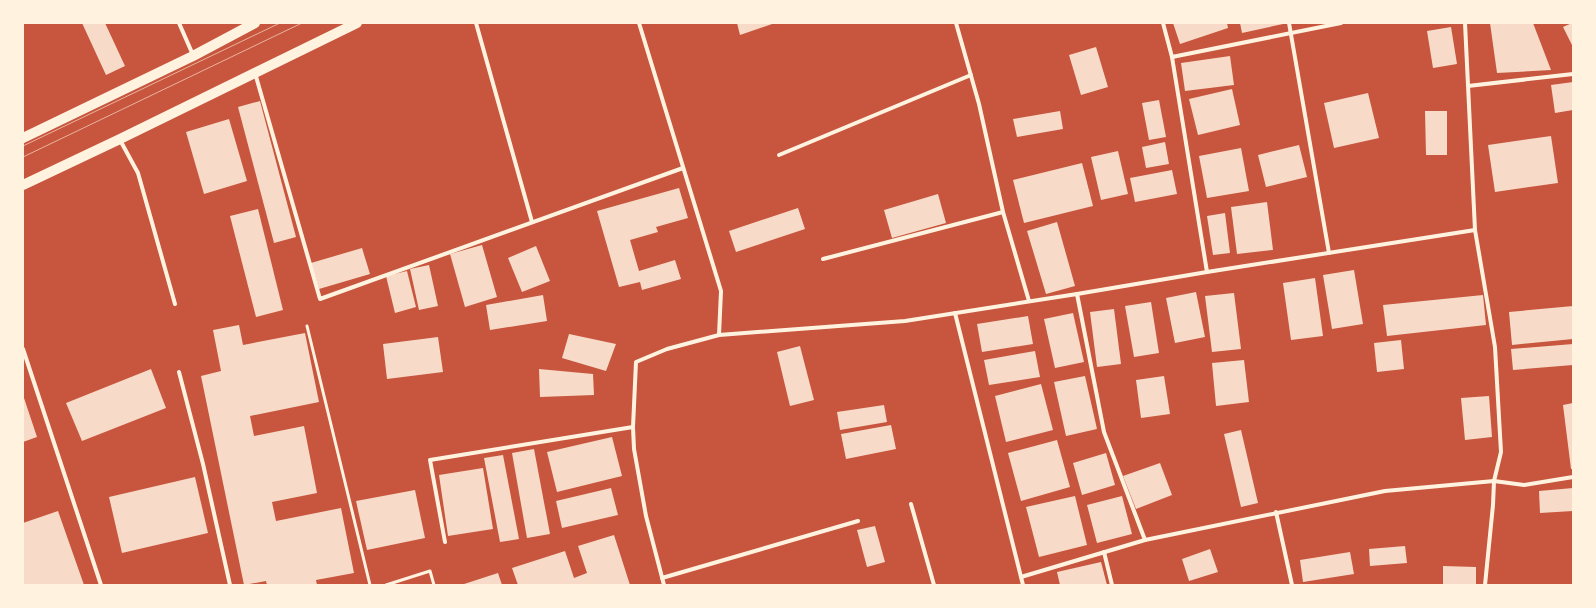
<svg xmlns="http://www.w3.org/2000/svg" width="1596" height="608" viewBox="0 0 1596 608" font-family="Lora,serif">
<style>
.building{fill:#f7dbc8}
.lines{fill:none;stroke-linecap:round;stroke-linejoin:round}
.service{stroke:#fff3e0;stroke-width:3}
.minor{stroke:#fff3e0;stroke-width:4}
.primary{stroke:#fff3e0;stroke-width:10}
.tram{stroke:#e9b49f;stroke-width:1}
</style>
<rect width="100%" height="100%" fill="#c8553d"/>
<g class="building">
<path d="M82 23H105L125 66 106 75Z"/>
<path d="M737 23H775L740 35Z"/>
<path d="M1173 23H1227L1228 28 1180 44Z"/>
<path d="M1240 23H1283V24L1242 33Z"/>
<path d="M1490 23H1533L1551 70 1497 73Z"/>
<path d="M1572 23H1573V47L1563 27Z"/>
<path d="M1451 27 1457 64 1433 68 1427 31Z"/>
<path d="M1096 47 1108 87 1081 95 1069 55Z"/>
<path d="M1230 56 1234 85 1185 91 1181 63Z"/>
<path d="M1573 82V110L1555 113 1551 85Z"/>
<path d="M1232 89 1240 125 1198 135 1189 99Z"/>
<path d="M1368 93 1379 138 1334 148 1324 103Z"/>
<path d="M1159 100 1166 137 1149 140 1142 103Z"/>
<path d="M260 101 296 237 274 243 238 107Z"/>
<path d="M1060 111 1063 129 1017 137 1013 119Z"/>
<path d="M1425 111H1447V155H1426Z"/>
<path d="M229 119 247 181 204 194 186 132Z"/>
<path d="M1551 136 1558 183 1495 192 1488 145Z"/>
<path d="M1165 142 1169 164 1146 168 1142 147Z"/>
<path d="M1299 145 1307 177 1266 187 1258 155Z"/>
<path d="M1241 148 1249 191 1207 198 1199 156Z"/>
<path d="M1118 151 1128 194 1101 200 1091 157Z"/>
<path d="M1082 163 1093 206 1024 223 1013 180Z"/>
<path d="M1172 170 1177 194 1135 202 1130 178Z"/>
<path d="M679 188 688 218 656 227 658 232 630 240 639 271 675 260 681 279 642 290 640 282 619 287 597 211Z"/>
<path d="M938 194 946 223 892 238 884 210Z"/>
<path d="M1267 202 1273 250 1237 254 1231 207Z"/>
<path d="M798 208 805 229 736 252 729 231Z"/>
<path d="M258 209 283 310 256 317 230 216Z"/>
<path d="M1225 213 1230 253 1213 255 1207 216Z"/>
<path d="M1057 222 1075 286 1046 294 1027 231Z"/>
<path d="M482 245 497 297 465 307 450 254Z"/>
<path d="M536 246 550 281 522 292 508 258Z"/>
<path d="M362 248 370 274 319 289 311 263Z"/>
<path d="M429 265 438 306 419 310 410 269Z"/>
<path d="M1354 270 1363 324 1332 329 1323 275Z"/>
<path d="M407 271 416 307 395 313 386 276Z"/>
<path d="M1315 278 1323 336 1291 340 1283 283Z"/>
<path d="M1196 292 1205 337 1175 343 1166 298Z"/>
<path d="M1234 293 1241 349 1212 352 1205 296Z"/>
<path d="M543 295 547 321 490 330 486 305Z"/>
<path d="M1483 295 1486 325 1387 336 1383 305Z"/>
<path d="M1151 302 1159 353 1134 357 1125 306Z"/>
<path d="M1573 306V339L1512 345 1509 312Z"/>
<path d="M1114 309 1121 364 1097 367 1090 312Z"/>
<path d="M1073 313 1084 362 1055 368 1044 319Z"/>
<path d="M1028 316 1033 344 982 352 977 324Z"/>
<path d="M239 325 243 345 305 333 319 402 250 416 254 436 304 426 317 493 272 502 276 521 341 508 354 573 316 580 317 585H267L266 581 244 585 201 376 221 371 213 330Z"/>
<path d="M569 334 616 344 606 371 562 358Z"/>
<path d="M438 337 443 372 387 379 383 344Z"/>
<path d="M1401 340 1404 369 1377 372 1374 343Z"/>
<path d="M1573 344V365L1513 370 1511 349Z"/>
<path d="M800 346 814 400 790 406 777 352Z"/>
<path d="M1035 351 1040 377 989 385 984 360Z"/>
<path d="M1244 360 1249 402 1216 406 1212 363Z"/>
<path d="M151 369 166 408 82 441 66 403Z"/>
<path d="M539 369 593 374 594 395 540 397Z"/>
<path d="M1085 376 1097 429 1066 436 1054 382Z"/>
<path d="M1164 376 1170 414 1141 418 1136 380Z"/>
<path d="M1041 384 1053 430 1006 442 995 396Z"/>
<path d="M23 395 37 437 23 442Z"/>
<path d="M1489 396 1492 437 1465 440 1461 398Z"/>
<path d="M1573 403V469H1571L1563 405Z"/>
<path d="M884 405 887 422 840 430 837 412Z"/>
<path d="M891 425 896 449 846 459 841 434Z"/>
<path d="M1241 430 1258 503 1241 507 1224 434Z"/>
<path d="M612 437 622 476 557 492 547 452Z"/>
<path d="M1057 440 1070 487 1021 501 1008 453Z"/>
<path d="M534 449 550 534 527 538 512 453Z"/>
<path d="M1106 453 1115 485 1082 495 1073 463Z"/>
<path d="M503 455 519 539 500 542 484 458Z"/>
<path d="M1160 463 1172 495 1136 509 1123 476Z"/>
<path d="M483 468 493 529 448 536 439 475Z"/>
<path d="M195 477 208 533 122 553 109 497Z"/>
<path d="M611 488 618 515 562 528 556 501Z"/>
<path d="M1573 488V511L1540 513 1539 491Z"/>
<path d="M415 490 425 538 367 550 356 501Z"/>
<path d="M1075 496 1087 545 1039 557 1026 507Z"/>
<path d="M1122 496 1132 534 1097 543 1087 505Z"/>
<path d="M58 511 84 585H23V523Z"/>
<path d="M875 526 885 562 867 567 857 530Z"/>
<path d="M614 535 630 585H518L512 568 565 551 574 578 587 573 578 546Z"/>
<path d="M1405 546 1407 563 1370 566 1369 549Z"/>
<path d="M1210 549 1218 572 1189 581 1182 559Z"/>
<path d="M1350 552 1354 574 1303 582 1300 560Z"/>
<path d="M1101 562 1107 585H1060L1057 572Z"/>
<path d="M1443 566 1476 567V585H1443Z"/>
<path d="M498 573 502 585H461Z"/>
</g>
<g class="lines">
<g class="service">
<path d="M307 326 370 585"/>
<path d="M386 585 430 571 434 585"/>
</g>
<g class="minor">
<path d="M179 23 193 55"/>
<path d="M476 23 532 222"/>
<path d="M639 23 721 291 719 335 667 349 636 362 633 427 634 449 646 516 664 585"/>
<path d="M956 23 979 104 1003 212 1029 301"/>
<path d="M1163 23 1172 57 1207 272"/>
<path d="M1289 23 1329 253"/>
<path d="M1465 23 1475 230 1495 347 1501 452 1494 481 1493 505 1485 585"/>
<path d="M1172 57 1341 23"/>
<path d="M255 73 320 299 683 168"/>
<path d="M1468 86 1573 74"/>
<path d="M120 140 138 173 175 304"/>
<path d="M779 155 971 75"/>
<path d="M823 259 1003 212"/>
<path d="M1077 294 1104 432 1145 540"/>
<path d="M955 313 1023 585"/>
<path d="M719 335 905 321 1077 294 1207 272 1475 230"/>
<path d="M23 349 101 585"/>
<path d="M179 372 203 464 230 585"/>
<path d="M911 504 934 585"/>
<path d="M1276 512 1292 585"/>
<path d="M445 542 430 460 633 427"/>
<path d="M1104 552 1112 585"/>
<path d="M1021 577 1145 540 1385 491 1494 481 1524 485 1573 477"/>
<path d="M662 578 858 521"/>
</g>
<g class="primary">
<path d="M23 138 193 56 255 23"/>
<path d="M23 185 120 139 357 23"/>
</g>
<g class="tram">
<path d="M23 146 280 23"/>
<path d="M23 157 302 23"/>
</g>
</g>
<rect width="1596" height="608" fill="none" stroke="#fff3e0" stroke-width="48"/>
</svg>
